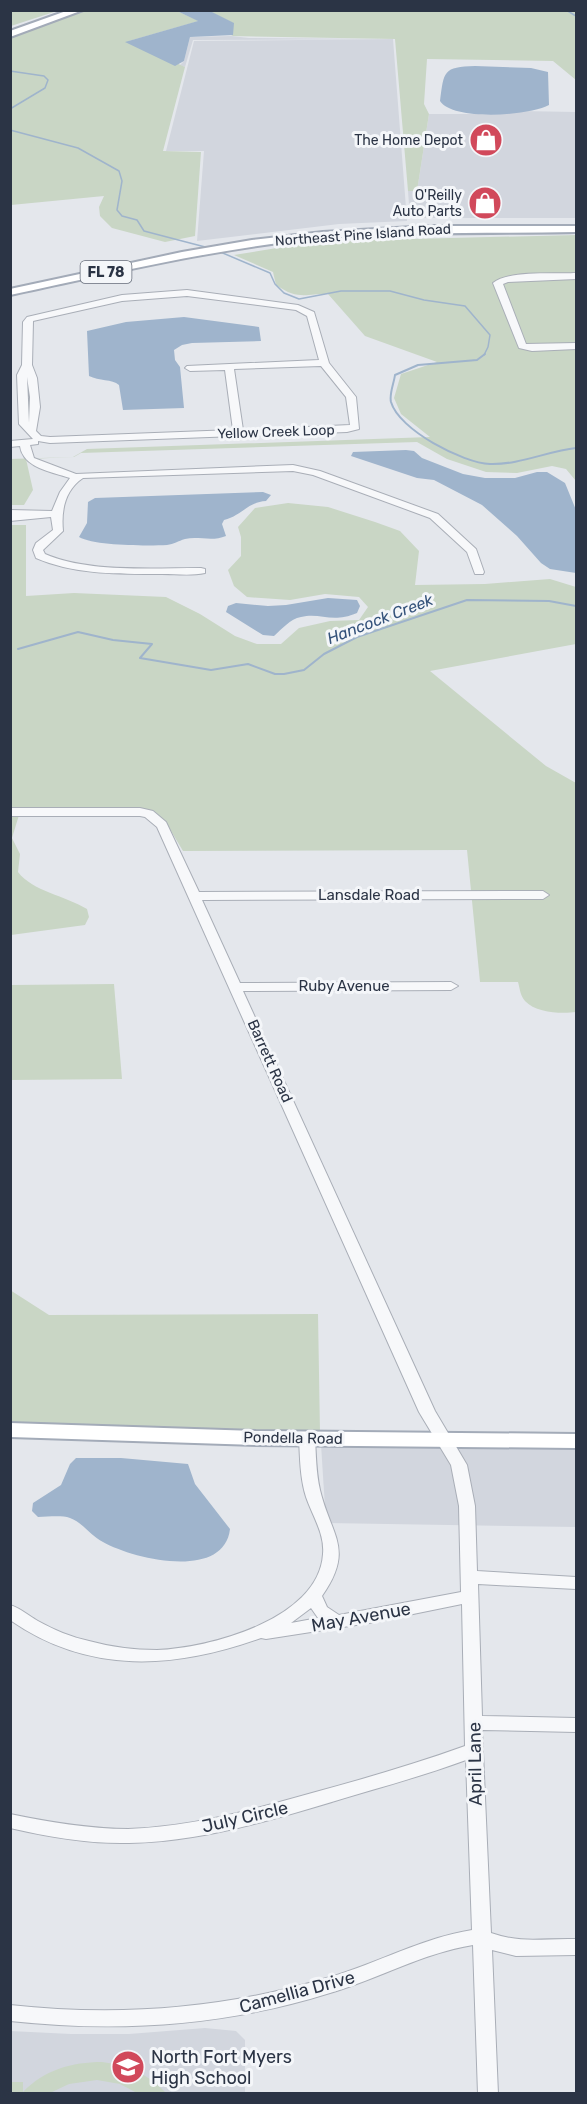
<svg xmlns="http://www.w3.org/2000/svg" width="587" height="2104" viewBox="0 0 587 2104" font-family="Rubik,sans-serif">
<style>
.built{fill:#d2d6de}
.green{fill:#c9d6c5}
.water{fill:#9fb4cc}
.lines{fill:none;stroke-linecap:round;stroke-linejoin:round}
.stream-far1{stroke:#9fb4cc;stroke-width:1.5}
.stream{stroke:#9fb4cc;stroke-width:2}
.minor-casing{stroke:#a9aeb7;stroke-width:2}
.major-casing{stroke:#a3abb8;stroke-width:4}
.minor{fill:#f7f8fa;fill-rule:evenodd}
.major{fill:#fff;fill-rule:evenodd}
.labels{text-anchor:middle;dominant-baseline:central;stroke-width:6;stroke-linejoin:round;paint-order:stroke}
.far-poi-label{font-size:14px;fill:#2b3445;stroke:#f4f6f9;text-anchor:end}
.far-street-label{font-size:14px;fill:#2b3445;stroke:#f4f6f9}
.shield{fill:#f4f6f9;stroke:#676e7b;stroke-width:1.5}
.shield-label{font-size:14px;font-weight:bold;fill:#2b3445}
.street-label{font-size:15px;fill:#2b3445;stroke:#f4f6f9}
.water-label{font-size:16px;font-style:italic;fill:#34527a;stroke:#f4f6f9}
.near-street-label{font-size:18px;fill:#2b3445;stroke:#f4f6f9}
.near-poi-label{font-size:18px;fill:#2b3445;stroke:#f4f6f9;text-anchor:start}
</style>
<rect width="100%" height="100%" fill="#e4e7ec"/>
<g class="built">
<path d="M231 36 249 38 382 39 193 40 185 67 180 65 184 61 190 37Z"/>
<path d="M393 39 407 221 339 224 197 241 204 151H166L194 41Z"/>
<path d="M520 111 576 112V218H410L408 191H417L429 114H477Z"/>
<path d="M321 1444 576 1446V1527L326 1523Z"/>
<path d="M205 2028 236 2031 245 2040V2093H11L10 2031 71 2034H129Z"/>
</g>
<g class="green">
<path d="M11 10H57V11L11 26Z"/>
<path d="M84 11H177L199 21 129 41 185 67 163 151 201 152 195 236 165 242 112 228 100 216 99 207 104 196 11 205V35Z"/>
<path d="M210 11H576V80L553 61 427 59 424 104 429 114 417 191H408L395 39 231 36 233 35Z"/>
<path d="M576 235V481L566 469 552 466 517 473 486 472 447 459 417 442 81 453 74 457 26 459 33 490 24 505H11L10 459 73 457 87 449 430 437 401 414 394 398 401 374 437 362 365 336 328 294C304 294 298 300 276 285L273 272 234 255 295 245 369 240Z"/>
<path d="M288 503 328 507 375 522 400 531 419 551 415 585 485 584 550 579 576 587V644L430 671 546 766 576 783V1012C562 1014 536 1013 525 1001 520 995 520 989 518 982H480L467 850 183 851 165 821 153 810 11 808 10 525H26V596L74 593 166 597 200 614 235 636 257 644H281L299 628 330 621 359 620 368 607 359 597 325 594 290 600 247 597 234 586 228 570 241 556V537L238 527 255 508Z"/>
<path d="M10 815H19L12 838 20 854 18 872C32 891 66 896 87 909L89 917 85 925 11 935Z"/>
<path d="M114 984 122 1079 11 1080V985Z"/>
<path d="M10 1290 49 1315 318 1314 320 1433 11 1425Z"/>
<path d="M102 2062C128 2065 148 2074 166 2093H137L120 2084 97 2080 69 2084 50 2093H11V2082H23V2092C44 2070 72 2062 102 2062Z"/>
</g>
<g class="water">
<path d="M177 11H210L234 23 233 35 190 37 184 61 175 66 125 42 198 21Z"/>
<path d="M475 66 531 68 548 72 549 105C529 116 453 121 440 101 444 71 443 67 475 66Z"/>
<path d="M184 317 259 327 261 341 192 343 182 345 174 350 175 360 180 367 184 408 123 410 119 385C112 379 99 381 89 376L87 331 126 322Z"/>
<path d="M406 450 414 451 422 458 463 474 485 478H515L537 472H547L565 483 576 510V573L550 569 541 563 517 536 482 505 434 480 417 478 351 456 353 452Z"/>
<path d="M263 492 271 495 266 501C248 502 241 516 224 520L222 524 226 536C212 542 199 536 185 539 178 541 174 544 167 545 148 546 95 546 79 537L87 523 88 502 95 498Z"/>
<path d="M328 598 357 600 360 606 357 613C331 624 321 612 301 617 290 619 282 629 274 636L263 635 226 612 228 606 236 603 268 606 286 605Z"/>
<path d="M76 1458H121L188 1464 195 1484 230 1529C224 1581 133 1559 103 1542 91 1536 82 1522 70 1518 61 1515 48 1517 38 1517L32 1511 33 1503 61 1485 70 1464Z"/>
</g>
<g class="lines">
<g class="stream-far1">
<path d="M566 10 576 16"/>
<path d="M10 71 44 76 48 80 45 88 10 109"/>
<path d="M10 130 78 148 119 171 122 181 117 210 122 216 137 220 144 231 209 248"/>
<path d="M218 251 270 273 275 284 284 293 299 299 341 291H390L424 300 465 306 490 335 488 347 484 355"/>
</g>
<g class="stream">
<path d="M485 354 477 360 418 365 395 375C394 383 389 394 391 402 399 430 463 463 490 464 519 465 548 451 576 448"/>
<path d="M18 649 78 632 113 640 152 644 140 658 211 670 248 664 275 674H284L304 670 324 654 357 637 467 600 549 601 576 606"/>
</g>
<g class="minor-casing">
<g id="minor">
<path d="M576 273V279L508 282 503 284 526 344 576 343V349L532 351 519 348 493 283C508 270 555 274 576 273Z"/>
<path d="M187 290 298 305 314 312 329 363 356 397 359 429 347 432 50 443 38 441V444L30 445 34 458 76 474 293 465 320 471 438 514 476 549 484 572 483 574H475L467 552 430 518 313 475 293 471 83 478C65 490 61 510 63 531L43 550 45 554C89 573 153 568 201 568L205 569V573C191 576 176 574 162 574 121 574 75 575 36 558L33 550 36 543 53 530 51 517 10 521V510L52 511 60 492 70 478C52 472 23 468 20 446L10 447V441L33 439 19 424 17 375 22 365 23 322 27 317 122 295ZM187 296 296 310 307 316 319 360 187 366 185 368 190 371 225 370 233 430 50 437 41 436 36 431 40 407 37 378 32 365 33 321 122 301ZM321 366 346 397 350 425 243 430 234 369ZM27 377 30 397 29 423Z"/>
<path d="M10 808H140L153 811 166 822 199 892 543 891 549 895 543 899 202 900 240 983 451 982 458 986 451 990 243 991 435 1411 467 1465 475 1506 477 1571 576 1577V1589L478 1584 482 1716 576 1718V1732L482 1730 491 1933C523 1944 543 1938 576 1939V1955L516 1956 492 1950 498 2094H478L473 1945C423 1953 378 1979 330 1993 225 2026 120 2033 10 2021V2005C119 2017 225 2009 330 1977 378 1963 422 1938 472 1930L466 1760C423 1776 378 1788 335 1801 268 1821 199 1842 129 1843 89 1844 49 1837 10 1828V1814C49 1822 89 1829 128 1829 191 1827 252 1810 312 1793 364 1779 415 1764 465 1746L462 1604 369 1623 266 1639 261 1638C175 1669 89 1675 10 1620V1605C20 1608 29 1616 38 1621 54 1630 71 1637 89 1641 111 1647 134 1650 157 1650 210 1648 319 1619 323 1554 325 1534 312 1515 306 1497 300 1478 300 1458 299 1438L301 1434H313L315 1438C316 1455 316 1473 320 1490 331 1536 355 1549 322 1596L327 1607 339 1615 461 1592 459 1506 451 1465 419 1412 157 827 145 817 140 816H10ZM311 1608 318 1618 291 1623Z"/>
</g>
</g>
<g class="major-casing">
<g id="major">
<path d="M69 10H83L10 37V31Z"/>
<path d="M432 226H576V232C492 234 407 231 323 238 217 248 114 273 10 295V289L182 252 252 240 323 232Z"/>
<path d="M10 1423 256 1431 576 1434V1448L256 1445 10 1437Z"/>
</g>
</g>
<use href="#minor" class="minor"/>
<use href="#major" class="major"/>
</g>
<defs>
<g id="shop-disc" transform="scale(1.725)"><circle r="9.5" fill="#d1495b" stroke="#f4f6f9"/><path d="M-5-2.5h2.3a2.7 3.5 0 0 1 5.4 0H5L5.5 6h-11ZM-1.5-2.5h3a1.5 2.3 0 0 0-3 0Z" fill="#fff"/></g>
<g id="school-disc" transform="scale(1.725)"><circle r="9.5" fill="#d1495b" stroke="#f4f6f9"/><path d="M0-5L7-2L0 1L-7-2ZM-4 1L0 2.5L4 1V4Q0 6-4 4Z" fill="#fff"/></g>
</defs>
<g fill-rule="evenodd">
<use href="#shop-disc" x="486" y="140"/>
<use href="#shop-disc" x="485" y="203"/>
<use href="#school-disc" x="128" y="2067"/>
</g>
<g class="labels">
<g class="far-poi-label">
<text x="463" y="140">The Home Depot</text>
<text x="462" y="195">O'Reilly<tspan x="462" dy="16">Auto Parts</tspan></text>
</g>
<g class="far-street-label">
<text transform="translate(363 235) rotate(-4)">Northeast Pine Island Road</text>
<text transform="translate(276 432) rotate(-2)">Yellow Creek Loop</text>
</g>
<rect class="shield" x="80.5" y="261" width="51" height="22" rx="4.5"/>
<g class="shield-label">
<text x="106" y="272">FL 78</text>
</g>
<g class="street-label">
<text x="369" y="895">Lansdale Road</text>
<text x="344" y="986">Ruby Avenue</text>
<text transform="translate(270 1061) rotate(66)">Barrett Road</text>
<text transform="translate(293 1438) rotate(1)">Pondella Road</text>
</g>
<g class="water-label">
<text transform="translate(380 619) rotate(-21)">Hancock Creek</text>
</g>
<g class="near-street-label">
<text transform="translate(361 1617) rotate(-10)">May Avenue</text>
<text transform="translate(475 1764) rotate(-91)">April Lane</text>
<text transform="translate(245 1817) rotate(-13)">July Circle</text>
<text transform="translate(297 1992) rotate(-15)">Camellia Drive</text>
</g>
<g class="near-poi-label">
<text x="151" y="2057">North Fort Myers<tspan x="151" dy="21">High School</tspan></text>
</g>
</g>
<rect width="587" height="2104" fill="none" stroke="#2b3445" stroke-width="24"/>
</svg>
